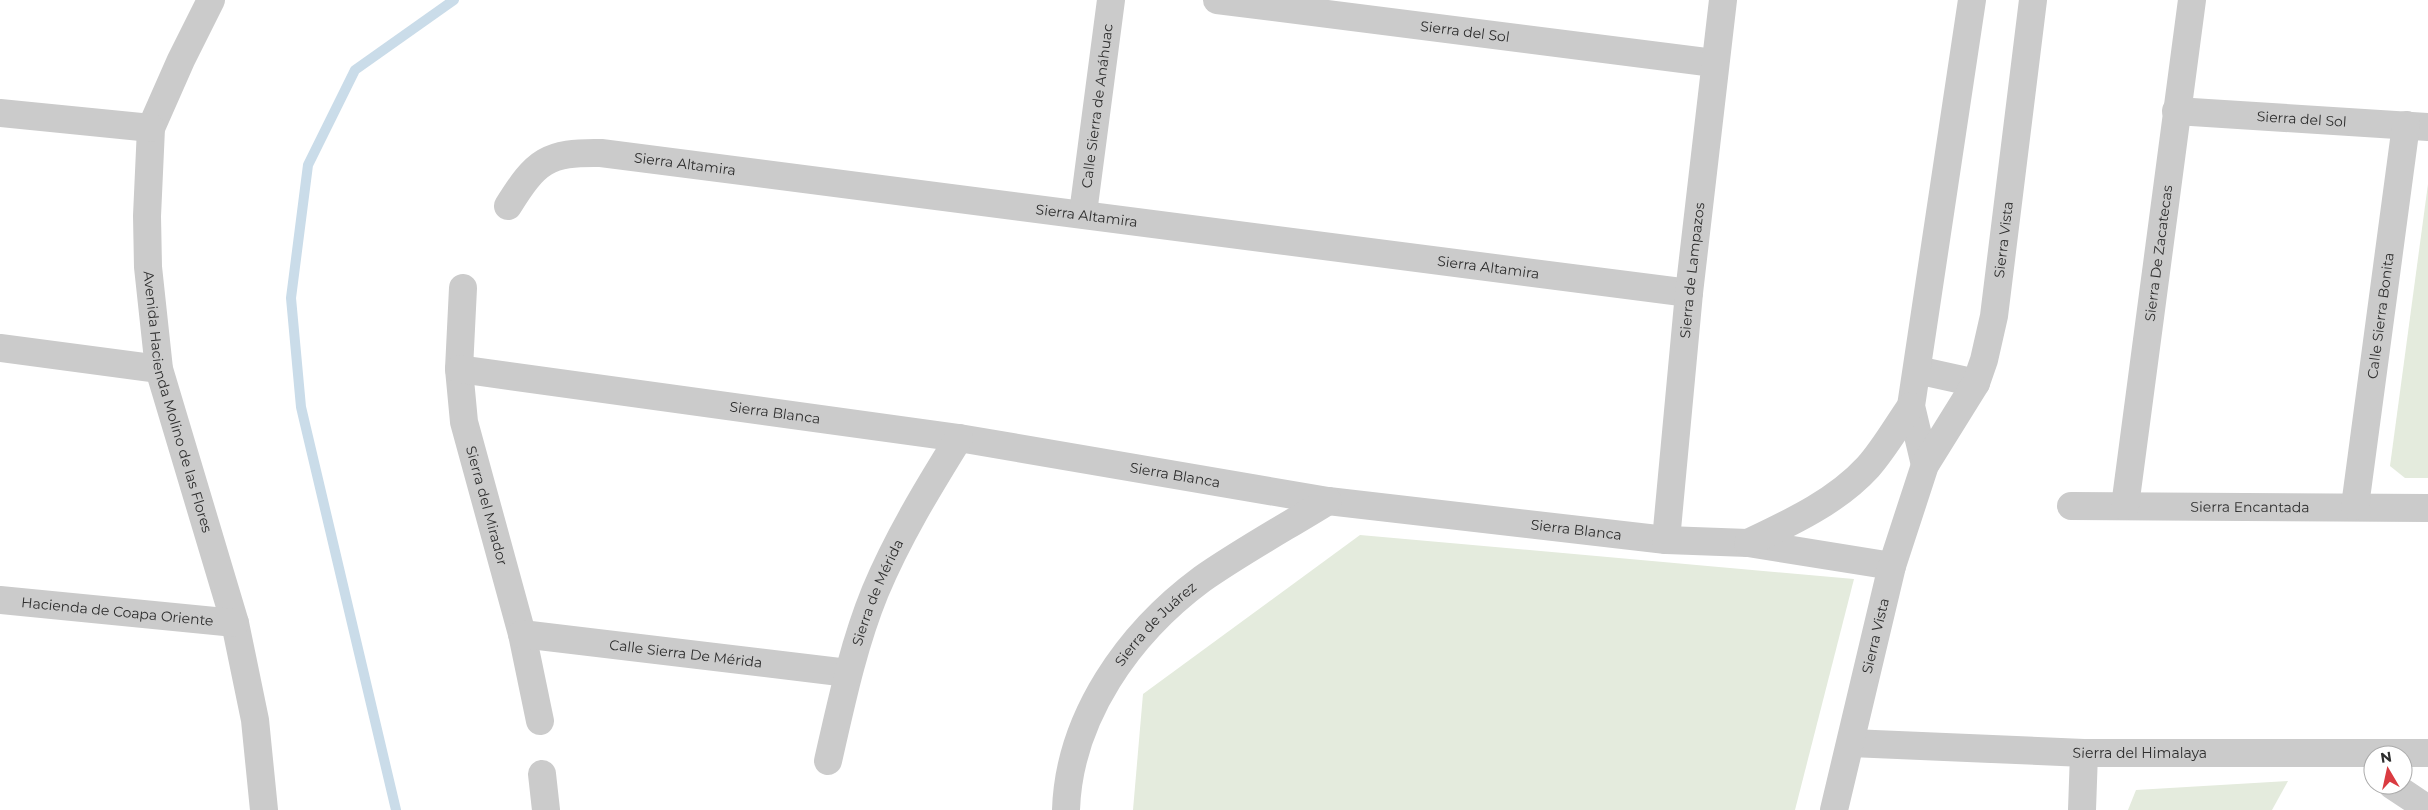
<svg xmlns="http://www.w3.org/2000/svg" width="2428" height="810" viewBox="0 0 2428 810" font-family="Montserrat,sans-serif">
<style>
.green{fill:#e4ebdd}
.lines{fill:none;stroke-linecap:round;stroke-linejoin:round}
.stream{stroke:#cadce9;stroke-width:10}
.minor{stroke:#cbcbcb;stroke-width:28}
.labels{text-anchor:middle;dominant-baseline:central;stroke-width:5;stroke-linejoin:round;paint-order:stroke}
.street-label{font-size:14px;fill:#2e2e2e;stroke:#fff}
</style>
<rect width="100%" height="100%" fill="#fff"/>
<g class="green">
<path d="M2428 184V478H2405L2390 466Z"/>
<path d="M1360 535 1854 579 1795 810H1133L1143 694Z"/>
<path d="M2288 781 2272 810H2128L2136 790Z"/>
</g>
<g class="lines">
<path class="stream" d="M396 810 301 407 291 298 308 165 355 70 454 0"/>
<g class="minor">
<path id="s1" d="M211 0 181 60 151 128 147 216 148 267 159 369 235 623 255 720 264 810"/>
<path id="s2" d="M1217 0 1714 63"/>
<path id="s3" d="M2176 111 2428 127"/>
<path d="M0 113 151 128"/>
<path id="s4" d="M508 206C536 161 547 152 601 153L1689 293"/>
<path id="s5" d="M1083 213 1111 0"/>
<path id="s6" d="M463 288 459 369 464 422 522 634 540 721"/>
<path d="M0 348 159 369"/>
<path id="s7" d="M459 369 959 438 1328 501 1666 540 1748 543 1892 566"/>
<path d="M1917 370 1976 383"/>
<path d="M1925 465 1911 406 1972 0"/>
<path id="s8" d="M2071 506 2428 508"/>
<path id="s9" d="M2125 506 2192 0"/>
<path id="s10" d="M2355 506 2406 125"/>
<path id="s11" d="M1666 540 1689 293 1723 0"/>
<path d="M1748 543C1790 523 1836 502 1868 467 1884 449 1897 426 1911 406"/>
<path id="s12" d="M0 600 235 623"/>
<path id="s13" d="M522 634 848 673"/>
<path id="s14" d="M1851 743 2084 753H2428"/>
<path id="s15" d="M828 761C841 704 853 646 875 592 898 537 928 488 959 438"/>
<path d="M542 774 546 810"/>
<path d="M2392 785 2428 809"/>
<path id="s16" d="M1066 810C1069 717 1129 633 1202 579 1242 551 1286 527 1328 501"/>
<path id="s17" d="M1834 810 1892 566 1925 465 1976 383 1984 360 1994 316 2033 0"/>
<path d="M2082 810 2084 753"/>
</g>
</g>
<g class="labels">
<g class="street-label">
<text stroke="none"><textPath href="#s2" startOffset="250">Sierra del Sol</textPath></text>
<text stroke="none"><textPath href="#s5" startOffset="108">Calle Sierra de Anáhuac</textPath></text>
<text stroke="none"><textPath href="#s3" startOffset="126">Sierra del Sol</textPath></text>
<text stroke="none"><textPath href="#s4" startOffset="200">Sierra Altamira</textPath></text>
<text stroke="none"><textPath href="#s4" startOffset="605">Sierra Altamira</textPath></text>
<text stroke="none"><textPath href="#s17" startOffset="600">Sierra Vista</textPath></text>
<text stroke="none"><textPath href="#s9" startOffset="255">Sierra De Zacatecas</textPath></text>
<text stroke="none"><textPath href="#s4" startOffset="1010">Sierra Altamira</textPath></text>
<text stroke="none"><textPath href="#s11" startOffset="271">Sierra de Lampazos</textPath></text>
<text stroke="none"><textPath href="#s10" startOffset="192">Calle Sierra Bonita</textPath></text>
<text stroke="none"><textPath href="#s1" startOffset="419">Avenida Hacienda Molino de las Flores</textPath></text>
<text stroke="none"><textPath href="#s7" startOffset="319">Sierra Blanca</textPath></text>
<text stroke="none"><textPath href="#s7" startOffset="724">Sierra Blanca</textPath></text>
<text stroke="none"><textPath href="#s6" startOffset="221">Sierra del Mirador</textPath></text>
<text stroke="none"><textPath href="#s8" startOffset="179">Sierra Encantada</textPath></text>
<text stroke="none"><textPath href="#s7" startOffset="1129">Sierra Blanca</textPath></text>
<text stroke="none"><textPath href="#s15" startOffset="176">Sierra de Mérida</textPath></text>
<text stroke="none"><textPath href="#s12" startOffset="118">Hacienda de Coapa Oriente</textPath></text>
<text stroke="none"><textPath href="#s16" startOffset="212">Sierra de Juárez</textPath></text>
<text stroke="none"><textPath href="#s17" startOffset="179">Sierra Vista</textPath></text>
<text stroke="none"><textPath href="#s13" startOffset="165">Calle Sierra De Mérida</textPath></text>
<text stroke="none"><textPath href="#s14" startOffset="289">Sierra del Himalaya</textPath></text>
</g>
</g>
<g transform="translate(2388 770) rotate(351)"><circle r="24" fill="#ffffff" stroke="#ababab"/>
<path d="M0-4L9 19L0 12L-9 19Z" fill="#da3b41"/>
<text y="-8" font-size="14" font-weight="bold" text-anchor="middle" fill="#2e2e2e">N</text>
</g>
</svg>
